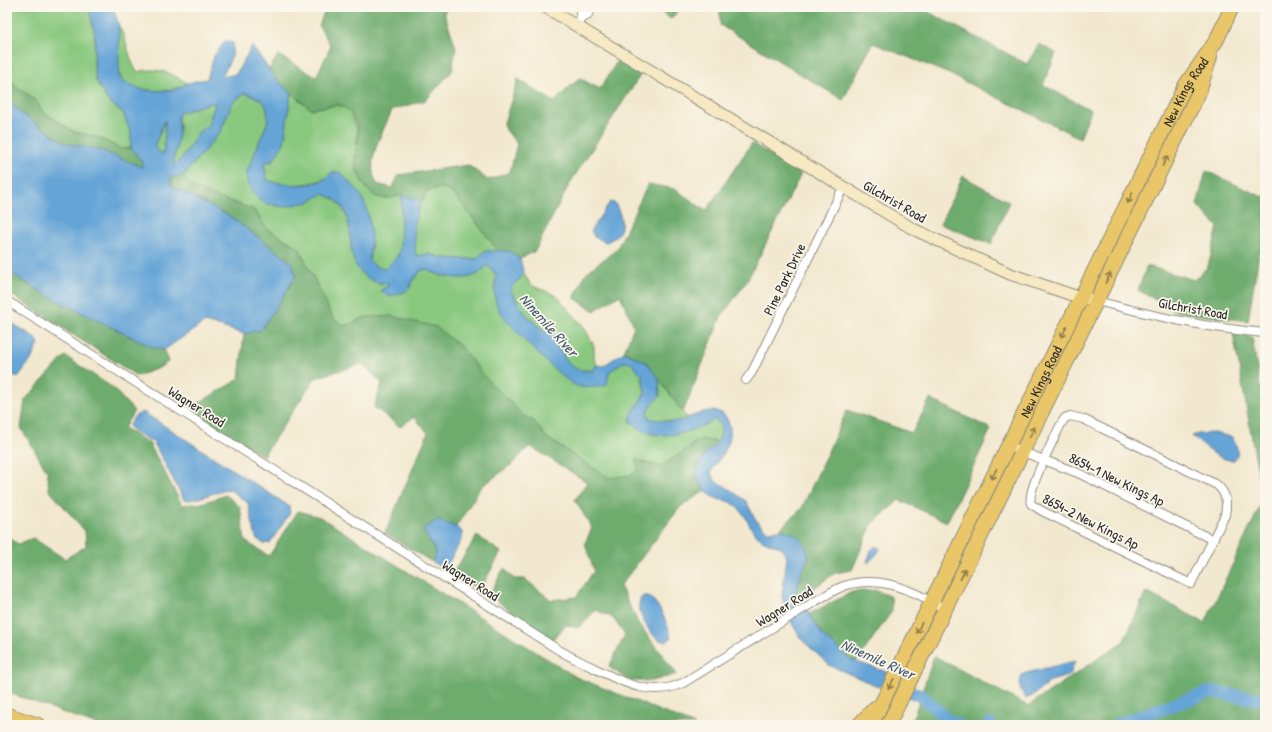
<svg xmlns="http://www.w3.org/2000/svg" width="1272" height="732" viewBox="0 0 1272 732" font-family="'Patrick Hand',sans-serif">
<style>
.green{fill:#89c87f;stroke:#5a7a55}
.forest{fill:#6eac6e;stroke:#4c6c4c}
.water{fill:#65a4d7;stroke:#486881;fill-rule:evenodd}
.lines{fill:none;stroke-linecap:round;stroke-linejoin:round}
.river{stroke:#65a4d7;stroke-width:13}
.street-casing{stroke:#8e8a7d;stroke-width:10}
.secondary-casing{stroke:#8e8a7d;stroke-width:13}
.highway-casing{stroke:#8e8a7d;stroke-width:16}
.street{stroke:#fff;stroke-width:8}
.secondary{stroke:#f6e9c3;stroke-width:11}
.highway{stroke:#e9c769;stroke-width:14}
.oneway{stroke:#8a794a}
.labels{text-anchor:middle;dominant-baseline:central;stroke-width:3.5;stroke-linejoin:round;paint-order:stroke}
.street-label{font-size:14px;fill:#2b2b2b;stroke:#fbf7ec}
.water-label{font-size:15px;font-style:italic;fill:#425b70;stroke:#fbf7ec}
</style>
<rect width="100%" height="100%" fill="#fbf7ec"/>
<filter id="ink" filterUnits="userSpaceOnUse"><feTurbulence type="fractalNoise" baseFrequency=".025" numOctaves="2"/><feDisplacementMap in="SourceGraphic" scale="8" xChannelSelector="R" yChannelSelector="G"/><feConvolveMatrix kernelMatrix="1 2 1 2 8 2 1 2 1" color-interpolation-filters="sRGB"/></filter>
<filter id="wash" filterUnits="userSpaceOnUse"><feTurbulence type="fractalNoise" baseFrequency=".012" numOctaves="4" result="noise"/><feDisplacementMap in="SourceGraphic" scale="16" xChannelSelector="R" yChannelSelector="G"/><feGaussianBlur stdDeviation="0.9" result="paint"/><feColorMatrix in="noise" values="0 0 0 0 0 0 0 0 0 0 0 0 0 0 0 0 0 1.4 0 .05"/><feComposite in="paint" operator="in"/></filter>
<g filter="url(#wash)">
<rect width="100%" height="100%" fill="#f2e8cf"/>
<g class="green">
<path d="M7 7H89L95 35 94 64 96 81 108 101 123 113 131 133V148L121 150 98 137 75 132 43 112 37 102 7 78Z"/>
<path d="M119 26C128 41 128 58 137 72 157 67 170 72 187 83 170 95 139 92 122 82L118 67Z"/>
<path d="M245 93 262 100 267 108 268 121 246 174 308 202 322 194C341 198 348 215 351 234 352 238 350 245 352 249 354 259 369 274 375 283L389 284 388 287 410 288 413 279 417 276 419 272 426 269 440 276 478 274 488 265 496 275 494 288 498 308 528 343 575 385 609 372 623 362 631 363 642 375 645 393 633 412 630 422 705 425 714 419 720 423 723 433 718 442 701 439 661 467 636 460 639 469 632 475 609 478 547 438 532 419 525 417 484 376 460 346 366 317 344 326 333 318 299 248 266 228 253 209 208 194 191 186 183 176 221 131 232 103Z"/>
<path d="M291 93 311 109 338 105 349 110 358 131 355 162 389 198 402 195 400 251 397 257 385 269 375 266 369 260 372 243 340 172C316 184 293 189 267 180L264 165 284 143Z"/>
<path d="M210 103 215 104 208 126 199 131 184 157 176 164 173 162C176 150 179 138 179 126 179 121 177 117 179 113Z"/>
<path d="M165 120 164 151 162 154 154 147Z"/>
<path d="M441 187 455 195 499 252 485 251 476 259H464L442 258 429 254 416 256 414 238 415 214 426 192Z"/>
<path d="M524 274 531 285 557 296 584 327 594 346V359L597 365 591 371C586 368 582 372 576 369 569 366 558 347 553 340L555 337 548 331 547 333C534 322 511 306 511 288Z"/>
<path d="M659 379 687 418 675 422 649 419 647 413 652 404 660 396Z"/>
</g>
<g class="forest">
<path d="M339 7H447L444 13 456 47 452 71 426 100 392 110C383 133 364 160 377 184L392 188 399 175 468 165 488 180 510 172 517 144 503 126 518 79 554 102 579 78 600 89 618 60 641 74 570 183 535 251 520 259 509 251 499 252 455 195 442 187 426 192 421 203C403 188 389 204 375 196 365 190 357 174 355 163 354 153 359 142 358 132 358 122 349 106 338 105 330 104 319 108 311 109L276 80 269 70 278 55 316 77 331 46 319 26 325 10Z"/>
<path d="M653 7H681L671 19Z"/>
<path d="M720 7H919L1027 64 1039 44 1056 53 1043 85 1091 110 1080 138 947 73 873 43 843 100 720 25Z"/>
<path d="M7 78 37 102 43 112 74 132 98 137 121 149 131 148 142 162 143 168 100 150 65 143 18 111 7 97Z"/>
<path d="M752 143 801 174 747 281 721 317 683 412 646 362 624 352 634 326 620 295 594 311 574 298 586 273 617 249 648 184 675 189 706 211Z"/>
<path d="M1206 171 1263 197 1265 195V249L1259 253 1248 321 1178 312 1138 290 1147 266 1194 280 1208 267 1218 227 1197 205Z"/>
<path d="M183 176 191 186 208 194 253 209 266 228 299 248 333 318 344 326 366 317 392 316 436 327 460 346 484 376 525 417 532 419 547 438 609 478 632 475 638 469 635 460 661 467 701 439 718 442 700 461 696 474 705 491 681 506 620 586 638 623 677 674 652 681H630L609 667 625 635 613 618 596 610 578 628 566 625 551 641 489 595 504 568 514 579H525L551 600 576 597 594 571 585 543 592 528 575 500 587 482 530 446 512 464 481 487 456 527 437 520 423 530 436 552 432 562 385 533 428 433 414 417 400 427 374 407 382 383 362 364 315 378 263 456 194 413 199 403 239 379 244 334 261 330 296 276 292 263 231 217 171 186V177Z"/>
<path d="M963 176 1009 202 991 244 940 224Z"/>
<path d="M7 271 50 297 152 347 164 350 169 361 159 368 137 376 7 292Z"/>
<path d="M1233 333 1252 337 1265 418V577L1263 580 1265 591V725H911L934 656 1028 706 1124 641 1146 592 1205 623 1263 500Z"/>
<path d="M65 356 113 388 134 411 124 428 149 443 182 505 202 503 226 495 240 507 245 541 269 556 298 511 320 517 576 677 695 725H97L7 692V536L18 544 33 538 65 559 86 546 85 531 49 490 47 471 21 428 25 400Z"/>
<path d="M930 399 991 429 947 522 899 500 872 524 852 570 835 573 800 598 796 592 801 573 809 557 780 529 802 508 847 410 912 433Z"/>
<path d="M477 536 501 552 480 590 452 574Z"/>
<path d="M875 590 891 597 892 611 857 661 851 660 822 635 809 614 852 592Z"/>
</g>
<g class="water">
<path d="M89 7H113L119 26V76C127 91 165 94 180 88 183 86 185 84 188 83 194 81 201 80 207 79L214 56 225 41 233 43 232 56 222 77 236 74 252 46 276 79 291 93 284 143 272 162 267 161 264 165 267 180C284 186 320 189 331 173L340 172C346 180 357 187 361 196 372 216 372 238 369 260L375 266 385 269 397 257 400 251 402 195 416 199 421 203C412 220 414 237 416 256L429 254 442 258 464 259H476L485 251H509L520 259 524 274 511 288V292L528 317 546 333 548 330 555 337 553 340C559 349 568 367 579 370 583 372 587 369 592 371L597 365 603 366 624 352 646 362 659 379 660 396 652 404 647 413 650 419C658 419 669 423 677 421 692 418 713 403 725 416 729 421 731 430 730 436 728 452 716 460 711 473L716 482 725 486 746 501 757 522 767 531C790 528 803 533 809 557L801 573 796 592 822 635 851 660 887 672 879 687 829 665 800 638 785 610 782 595 787 557 781 547C745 538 756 524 735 505 729 500 724 501 718 499 706 495 701 485 696 474 697 470 698 465 700 462 708 445 725 446 720 423L714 419C697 431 670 439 649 433 642 431 636 425 630 421L633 412 645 393 642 375 631 363 623 362 609 372 607 385C597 387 588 389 577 386 563 381 505 322 498 308 493 298 495 285 496 275L488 265C485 267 482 271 479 273 464 283 440 276 426 269L419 272 417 276C412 279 413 282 410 287 406 293 396 295 388 296L381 291 383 288 388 287V284C324 277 374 207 322 194L308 202 283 207 264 203 254 194 248 185 246 174 268 121 267 108 262 100 245 93 232 103 221 131 183 176 171 177V186L231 217 292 263 296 276 261 330 244 334 205 322 164 350 152 347 50 297 7 271V97L18 111 65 143 100 150 142 167V162L131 148V133L123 113 108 101 96 81 94 64 95 35ZM210 103 215 104 208 126C191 135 191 151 176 164L173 162C176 150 179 138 179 126 179 121 177 117 179 113ZM165 120 164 151 162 154 154 147Z"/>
<path d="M610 202 615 203C623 219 627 234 606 242L594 237 591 230Z"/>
<path d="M7 320 36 338 39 344 31 360 18 377 7 373Z"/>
<path d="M143 412 289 506 290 513 270 543 264 544 256 538 248 503 229 489C214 491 200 501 184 500L154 443 131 429 129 425 135 416Z"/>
<path d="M1214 433 1232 437C1236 445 1241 452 1234 460 1220 462 1203 445 1192 436L1198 434Z"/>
<path d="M437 520 456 527 462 532V539L445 569 432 562 436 552 423 530Z"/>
<path d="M876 546 880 549 877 554 869 562H867L871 550Z"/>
<path d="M643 596H649C661 607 667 622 671 638L666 642C664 641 661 641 659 640 649 634 631 605 643 596Z"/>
<path d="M1075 661 1070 675 1051 681 1031 697 1026 698C1019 690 1019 685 1022 675L1026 673Z"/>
</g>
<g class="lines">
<g class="river">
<path d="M867 674 923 697 947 720 958 725"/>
<path d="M988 725H991"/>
<path d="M1116 725 1210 692 1265 700"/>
</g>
</g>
</g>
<g filter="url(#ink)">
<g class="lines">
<g class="street-casing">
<g id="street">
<path d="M581 18 580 12 583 7"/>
<path d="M576 26 581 18 587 16 592 7"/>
<path d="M7 301 554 647C568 656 583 663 598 670 626 684 652 697 683 683L814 602C824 597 833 590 844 586 879 574 915 591 945 609"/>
<path d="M1097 301C1154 316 1206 328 1265 333"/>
<path d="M746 380 752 372 843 188"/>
<path d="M1070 416 1083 419 1217 485C1227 494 1227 503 1225 515L1191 584 1042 511 1031 504C1026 491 1054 439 1061 424L1065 418Z"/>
<path d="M1009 445 1023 452 1078 473 1213 540"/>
</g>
</g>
<g class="secondary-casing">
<path id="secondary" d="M545 7 913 229 1010 274 1072 295 1089 299"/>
</g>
<g class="highway-casing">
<g id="highway">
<path d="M7 715 38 725"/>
<path d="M859 725 875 708"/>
<path id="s1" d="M871 725 1185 86 1216 41 1232 7"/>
<path d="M888 725 1198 94 1210 57"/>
</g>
</g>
<use href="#street" class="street"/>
<use href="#secondary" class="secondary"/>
<use href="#highway" class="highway"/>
</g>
<defs><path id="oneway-shaft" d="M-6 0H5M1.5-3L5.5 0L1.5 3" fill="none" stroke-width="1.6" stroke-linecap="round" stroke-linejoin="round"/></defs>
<g class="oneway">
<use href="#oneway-shaft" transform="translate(1165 161) rotate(-64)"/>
<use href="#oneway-shaft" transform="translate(1130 198) rotate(116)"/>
<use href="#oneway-shaft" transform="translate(1108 278) rotate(-64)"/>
<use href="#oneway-shaft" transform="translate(1064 332) rotate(116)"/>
<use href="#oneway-shaft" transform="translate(1032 432) rotate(-64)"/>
<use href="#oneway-shaft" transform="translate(994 474) rotate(116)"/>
<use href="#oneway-shaft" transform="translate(963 574) rotate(-64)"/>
<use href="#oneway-shaft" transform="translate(919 628) rotate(117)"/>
<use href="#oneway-shaft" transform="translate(891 684) rotate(117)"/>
</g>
</g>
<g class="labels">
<g class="street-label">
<text stroke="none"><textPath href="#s1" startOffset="707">New Kings Road</textPath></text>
<text transform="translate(895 201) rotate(30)">Gilchrist Road</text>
<text transform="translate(784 279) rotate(-64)">Pine Park Drive</text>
<text transform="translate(1193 308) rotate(10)">Gilchrist Road</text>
<text stroke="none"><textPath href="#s1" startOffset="383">New Kings Road</textPath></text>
<text transform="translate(197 406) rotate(32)">Wagner Road</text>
<text transform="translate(1117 479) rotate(26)">8654-1 New Kings Ap</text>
<text transform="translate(1091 521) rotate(27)">8654-2 New Kings Ap</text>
<text transform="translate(471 580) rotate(32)">Wagner Road</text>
<text transform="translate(784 606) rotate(-32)">Wagner Road</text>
</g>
<g class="water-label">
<text transform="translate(549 325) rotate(48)">Ninemile River</text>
<text transform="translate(878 659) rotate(24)">Ninemile River</text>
</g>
</g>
<rect width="1272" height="732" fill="none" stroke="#fbf7ec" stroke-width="24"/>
</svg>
